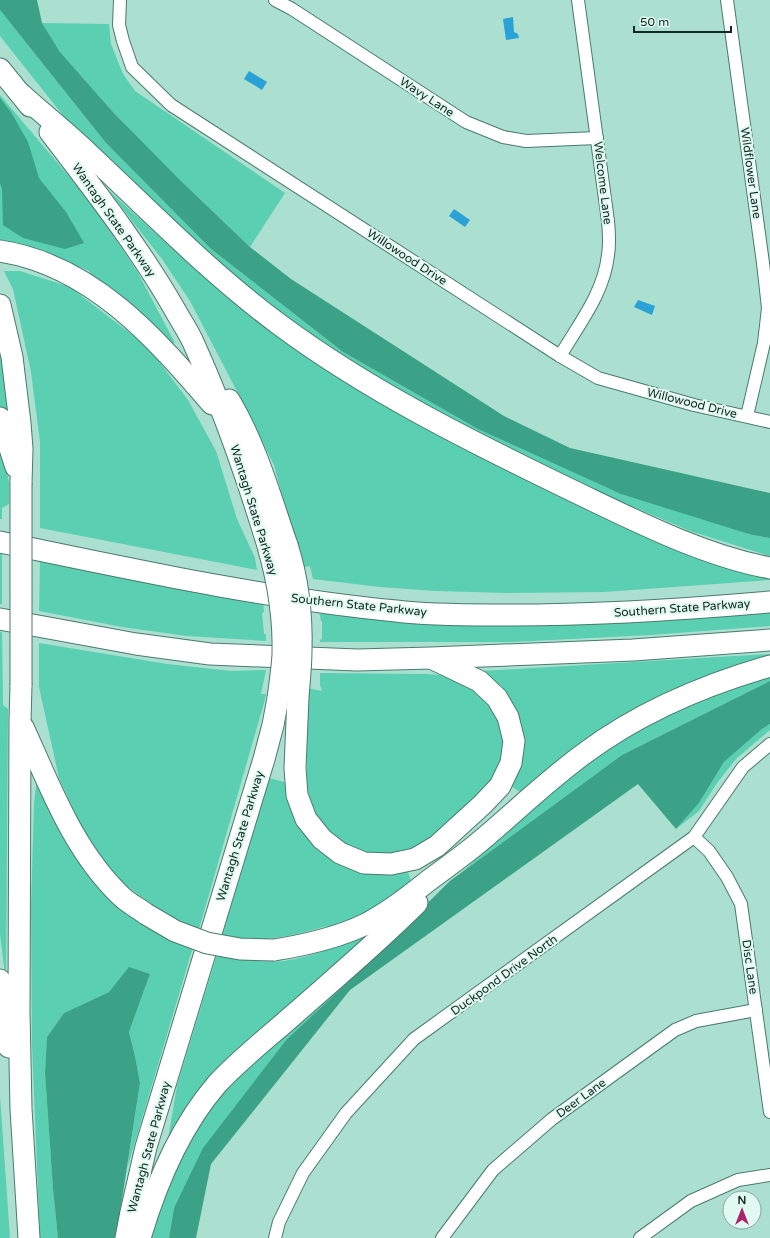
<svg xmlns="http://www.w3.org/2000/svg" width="770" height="1238" viewBox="0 0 770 1238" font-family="'Varela Round',sans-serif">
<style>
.green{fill:#5acfb1}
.forest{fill:#3ba288}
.water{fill:#2ba2d7}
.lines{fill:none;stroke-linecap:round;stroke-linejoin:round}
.street-casing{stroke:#4a7b6d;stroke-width:14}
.highway-casing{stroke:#4a7b6d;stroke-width:23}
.street{stroke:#fff;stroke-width:12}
.highway{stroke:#fff;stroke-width:21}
.highway-bridge-casing{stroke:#4a7b6d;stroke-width:23;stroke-linecap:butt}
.highway-bridge{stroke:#fff;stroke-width:21}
.labels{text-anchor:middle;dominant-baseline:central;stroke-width:4;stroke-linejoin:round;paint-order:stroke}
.street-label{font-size:12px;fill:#132822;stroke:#e0faf1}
</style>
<rect width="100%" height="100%" fill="#abdfcf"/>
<g class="green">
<path d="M0 10 106 143 211 249 343 352 476 428 751 535 770 538V556L690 531 561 476 386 385 283 316 201 252 69 123 0 36Z"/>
<path d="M42 23 109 24 111 44 123 74 135 91 285 193 250 247 180 180 113 112 60 52Z"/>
<path d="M0 95 89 200 137 271 175 343 167 344 96 284 89 271 61 259 26 247 0 243Z"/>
<path d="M107 189 186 261 318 364 770 574V580L604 592 507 593 435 591 380 587 313 579 310 566 301 568 274 465 242 401 190 301 162 259Z"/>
<path d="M4 271H20L70 287 148 347 188 400 216 451 237 519 255 558 257 570 40 528V442L31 372 13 289Z"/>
<path d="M0 353 7 393 14 450 0 407Z"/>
<path d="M0 437 9 482V504L2 508V519H0Z"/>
<rect x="0" y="553" width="2" height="51"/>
<path d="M40 561 214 596 263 602 264 612 262 613 264 634H266V641L187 636 122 627 39 611Z"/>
<path d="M319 610 376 620 456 626H536L690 618 770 611V626L650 635 512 642H320V640L322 639V621H321Z"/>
<path d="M0 632H2L3 705 8 709 6 982 0 934Z"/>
<path d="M39 643 167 664 231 671 266 670 261 694H266L264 703 199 929 190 926 159 910 119 880 90 846 59 778 39 687Z"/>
<path d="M770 654V655L698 681 633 709 520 792 509 785 518 716 505 691 482 671Z"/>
<path d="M320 673 425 674 457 676 486 696 498 712 507 741 495 783 423 848 380 859 346 850 320 828 307 788V688L322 691 320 685Z"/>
<path d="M770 673V681L622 755 450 881 347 983 287 1039 174 1208 169 1238H146L167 1172 222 1088 260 1052 555 789 625 736 693 699Z"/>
<path d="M770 724V730L736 759 717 783 699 811 676 829 699 803 724 762 762 729Z"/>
<path d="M37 777 47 802 84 871 138 922 193 947 127 1169 140 1083 135 1056 129 1032 150 974 129 968 109 992 64 1013 47 1037 45 1073 53 1189 58 1238H40L32 1045 31 907 34 803Z"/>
<path d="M269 778 288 783 296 819 310 842 339 863 407 869 412 884 372 913 330 932 327 926C292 936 258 944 222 936Z"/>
<path d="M372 932 181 1116 168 1139 177 1086 217 954C239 958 262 963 284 961 314 957 344 943 372 932Z"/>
<path d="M0 1096 10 1238H0Z"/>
</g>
<g class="forest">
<path d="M0 0H37L42 23 60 52 113 112 180 180 250 247 291 279 504 416 570 448 770 493V538L752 535 621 494 476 428 343 352 211 249 106 143 0 10Z"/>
<path d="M0 98 11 112 28 142 39 178 66 212 84 243 65 249 23 238 3 225 2 189 0 183Z"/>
<path d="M770 681V724L762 729 724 762 699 803 676 829 638 784 350 990 211 1164 196 1238H169L174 1208 203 1148 287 1039 347 983 450 881 622 755Z"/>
<path d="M129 967 150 974 129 1032 135 1056 140 1083 116 1238H58L53 1189 45 1073 47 1037 64 1013 109 992Z"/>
</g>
<g class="water">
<path d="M513 17 514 32 518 34 519 38 506 40 503 19Z"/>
<path d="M249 71 267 82 262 90 244 79Z"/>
<path d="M454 209 470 220 465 227 449 216Z"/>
<path d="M638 300 655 306 652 315 634 307Z"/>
</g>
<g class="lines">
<g class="street-casing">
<g id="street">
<path d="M120 0 119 25 123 41 132 67 171 105 560 356 598 378 694 405 770 422"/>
<path d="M275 0 292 9 466 122 503 137 526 141 597 138"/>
<path d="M727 0 763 263 768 308 764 343 747 416"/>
<path d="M560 356C579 324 604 293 608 255 610 243 609 232 608 221L578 0"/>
<path d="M694 837 709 851 727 877 741 904 770 1112"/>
<path d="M275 1238 279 1222 303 1173 346 1113 414 1039 694 837 743 767 770 744"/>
<path d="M442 1238 493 1170 552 1119 675 1030 696 1021 756 1010"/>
<path d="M640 1238 691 1201 738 1180 770 1175"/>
</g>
</g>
<g class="highway-casing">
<g id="highway">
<path d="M0 69 30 106"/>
<path d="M21 94C43 114 67 133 89 154 151 212 211 274 280 325 369 391 470 441 569 489 632 519 701 555 770 568"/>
<path d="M50 132C94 190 139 247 175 310 181 321 188 331 193 342 223 408 247 477 268 546"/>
<path d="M0 251C92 265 155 338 212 404"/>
<path d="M0 305 12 357 20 423 22 449 21 483"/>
<path d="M229 400C256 445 270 496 287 545"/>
<path d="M0 418 16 467"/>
<path d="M0 542C131 569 262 598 396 611 428 615 461 615 493 615 586 616 678 610 770 602"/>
<path d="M0 619 136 644 210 654 357 660 431 658 633 650 770 640"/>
<path d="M21 685 20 721 19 1012 21 1109 29 1238"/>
<path d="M298 697 295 768 297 795 306 819 322 839 340 853 364 863 391 864 415 859 437 846 483 804 500 786 511 763 514 741 508 717 497 698 479 681 433 659"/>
<path d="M23 727C50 786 73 850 121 896 128 903 138 908 146 914"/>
<path d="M274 950C306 945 337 938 366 924 389 912 409 896 428 881 443 870 458 859 472 848 510 817 545 782 585 753 640 712 704 685 770 666"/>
<path d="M0 980 3 1012 9 1047"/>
<path d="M126 1238 131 1212 146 1147 264 759 273 725 278 698"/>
<path d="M140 1238C156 1184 179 1128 217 1084 239 1060 266 1039 291 1017 334 979 377 943 417 903"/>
</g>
</g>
<use href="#street" class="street"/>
<use href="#highway" class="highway"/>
<g class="highway-bridge-casing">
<g id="highway-bridge">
<path d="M21 483V685"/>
<path d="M287 545C298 579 302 616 301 651 301 667 299 682 298 697"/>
<path d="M268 546C278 581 284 619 283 655 282 670 280 684 278 698"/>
<path d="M146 914 175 931 207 943 240 949 274 950"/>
</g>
</g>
<use href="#highway-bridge" class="highway-bridge"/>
</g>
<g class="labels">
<g class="street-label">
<text transform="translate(427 97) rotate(33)">Wavy Lane</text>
<text transform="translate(751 173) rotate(82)">Wildflower Lane</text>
<text transform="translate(603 183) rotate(83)">Welcome Lane</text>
<text transform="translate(114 220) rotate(55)">Wantagh State Parkway</text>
<text transform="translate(407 257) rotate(33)">Willowood Drive</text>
<text transform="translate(692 403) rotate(14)">Willowood Drive</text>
<text transform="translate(254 510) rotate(73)">Wantagh State Parkway</text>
<text transform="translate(359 605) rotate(6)">Southern State Parkway</text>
<text transform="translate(682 608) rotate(-4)">Southern State Parkway</text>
<text transform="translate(240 836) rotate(-73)">Wantagh State Parkway</text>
<text transform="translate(750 967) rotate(82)">Disc Lane</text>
<text transform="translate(504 975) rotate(-36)">Duckpond Drive North</text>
<text transform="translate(581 1098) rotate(-36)">Deer Lane</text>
<text transform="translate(149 1147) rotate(-75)">Wantagh State Parkway</text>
</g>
</g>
<g transform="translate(742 1210)"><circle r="19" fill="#e0faf1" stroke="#8ea69e"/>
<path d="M0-3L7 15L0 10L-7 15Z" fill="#ab256c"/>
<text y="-6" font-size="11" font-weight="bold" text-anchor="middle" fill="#132822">N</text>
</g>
<path d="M634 26v6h97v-6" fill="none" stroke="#132822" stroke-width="2"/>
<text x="640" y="26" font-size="12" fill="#132822" stroke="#e0faf1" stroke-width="3" paint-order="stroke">50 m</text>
</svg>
